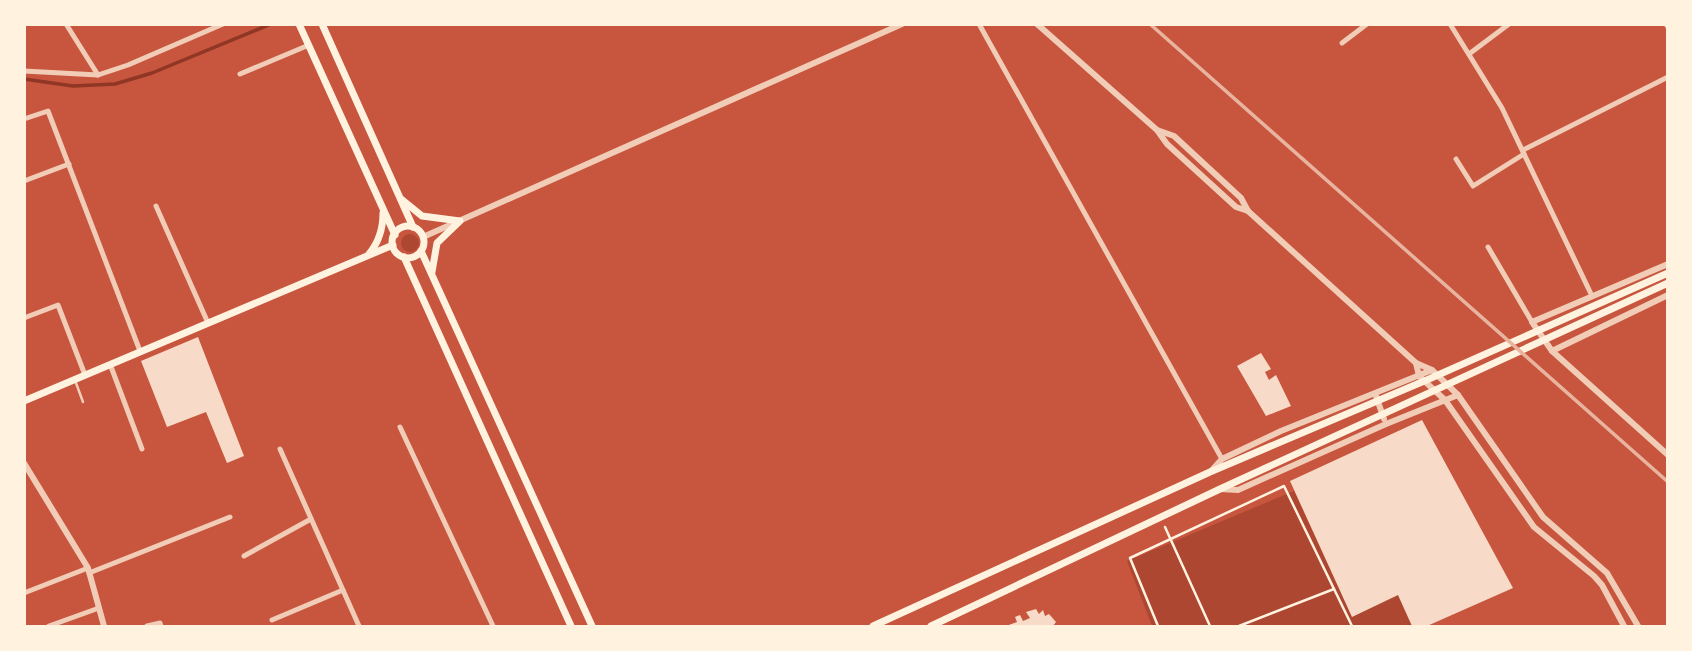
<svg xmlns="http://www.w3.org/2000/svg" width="1692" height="651" viewBox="0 0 1692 651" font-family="Quicksand,sans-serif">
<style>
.green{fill:#ae4732}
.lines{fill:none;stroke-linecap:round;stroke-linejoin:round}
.stream{stroke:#8f3625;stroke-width:3.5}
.building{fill:#f7dbc8}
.path{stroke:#fff3e0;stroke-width:2.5}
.service{stroke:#f1ccb7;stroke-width:2.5}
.minor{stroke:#f1ccb7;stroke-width:5}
.tertiary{stroke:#f1ccb7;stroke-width:6}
.secondary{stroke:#fff3e0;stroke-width:7}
.rail{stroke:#e9b49f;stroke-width:3.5}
</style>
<rect width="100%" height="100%" fill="#c8553d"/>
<g class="green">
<circle cx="410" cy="243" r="9"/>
<path d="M1294 491 1352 616 1398 595 1412 626H1152L1127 561Z"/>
</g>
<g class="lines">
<path class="stream" d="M24 79 73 86 115 84 152 73 271 24"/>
</g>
<g class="building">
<path d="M198 337 244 456 227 463 206 412 167 427 141 361Z"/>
<path d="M1261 353 1271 369 1265 372 1269 380 1276 375 1291 406 1266 416 1237 366Z"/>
<path d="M1422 420 1513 588 1427 626H1412L1398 595 1352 617 1290 481Z"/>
<path d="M1036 609 1039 614 1043 610 1045 616 1049 614 1056 622 1053 626H1006L1017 622 1015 617 1020 615 1023 621 1030 618 1026 612Z"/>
</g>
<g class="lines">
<g class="path">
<path d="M1165 527 1210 626"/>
<path d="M1158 626 1130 558 1284 486 1352 626"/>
<path d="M1239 626 1334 589"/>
</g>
<path class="service" d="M76 383 83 402"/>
<g class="minor">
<path d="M66 24 98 75"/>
<path d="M979 24 1222 459"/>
<path d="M1450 24 1502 108 1592 296"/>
<path d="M1666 24 1668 27"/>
<path d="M1342 43 1367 24"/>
<path d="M1469 54 1509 24"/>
<path d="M24 71 98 75 128 65 223 24"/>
<path d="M240 74 309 45"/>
<path d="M24 119 48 111 140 351"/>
<path d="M1523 150 1668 77"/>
<path d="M1456 159 1473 186 1524 154"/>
<path d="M24 181 69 164"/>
<path d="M156 206 208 323"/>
<path d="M1488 247 1532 322"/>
<path d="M24 318 58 305 85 375"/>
<path d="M110 364 142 449"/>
<path d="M400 427 493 626"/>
<path d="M280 449 359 626"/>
<path d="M244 556 311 519"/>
<path d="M89 573 230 517"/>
<path d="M24 593 88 568"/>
<path d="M272 620 343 590"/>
<path d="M49 626 99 608"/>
<path d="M147 626 160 623 161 626"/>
</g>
<g class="tertiary">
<path d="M1037 24 1157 130 1167 144 1236 207 1248 211"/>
<path d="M1157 130 1174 136 1241 198 1248 211 1416 363 1432 370 1458 395 1543 517 1607 573 1638 626"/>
<path d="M423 237 902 24"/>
<path d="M1668 264 1532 322 1552 351 1668 455"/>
<path d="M1552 351 1668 295"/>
<path d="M1416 363 1419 376 1445 400 1534 527 1594 576 1602 585 1624 626"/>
<path d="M1376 396 1384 419"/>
<path d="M24 463 88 568 104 626"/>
<path d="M1212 470 1222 459 1281 431 1432 370"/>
<path d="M1220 489 1238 490 1386 424 1458 395"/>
</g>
<g class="secondary">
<path d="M299 24 395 235"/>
<path d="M322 24 413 227"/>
<path d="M401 199 422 216 460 221 437 243 432 272"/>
<circle cx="408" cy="242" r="16"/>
<path d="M421 251 592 626"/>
<path d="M369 254C379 242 383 229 383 213"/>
<path d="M404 257 571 626"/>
<path d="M24 401 393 245"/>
<path d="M873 626 1210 472 1429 379 1668 273"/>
<path d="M931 626 1220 489 1668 283"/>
</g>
<path class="rail" d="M1150 24 1668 482"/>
</g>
<rect width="1692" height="651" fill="none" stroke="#fff3e0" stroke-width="52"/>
</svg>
